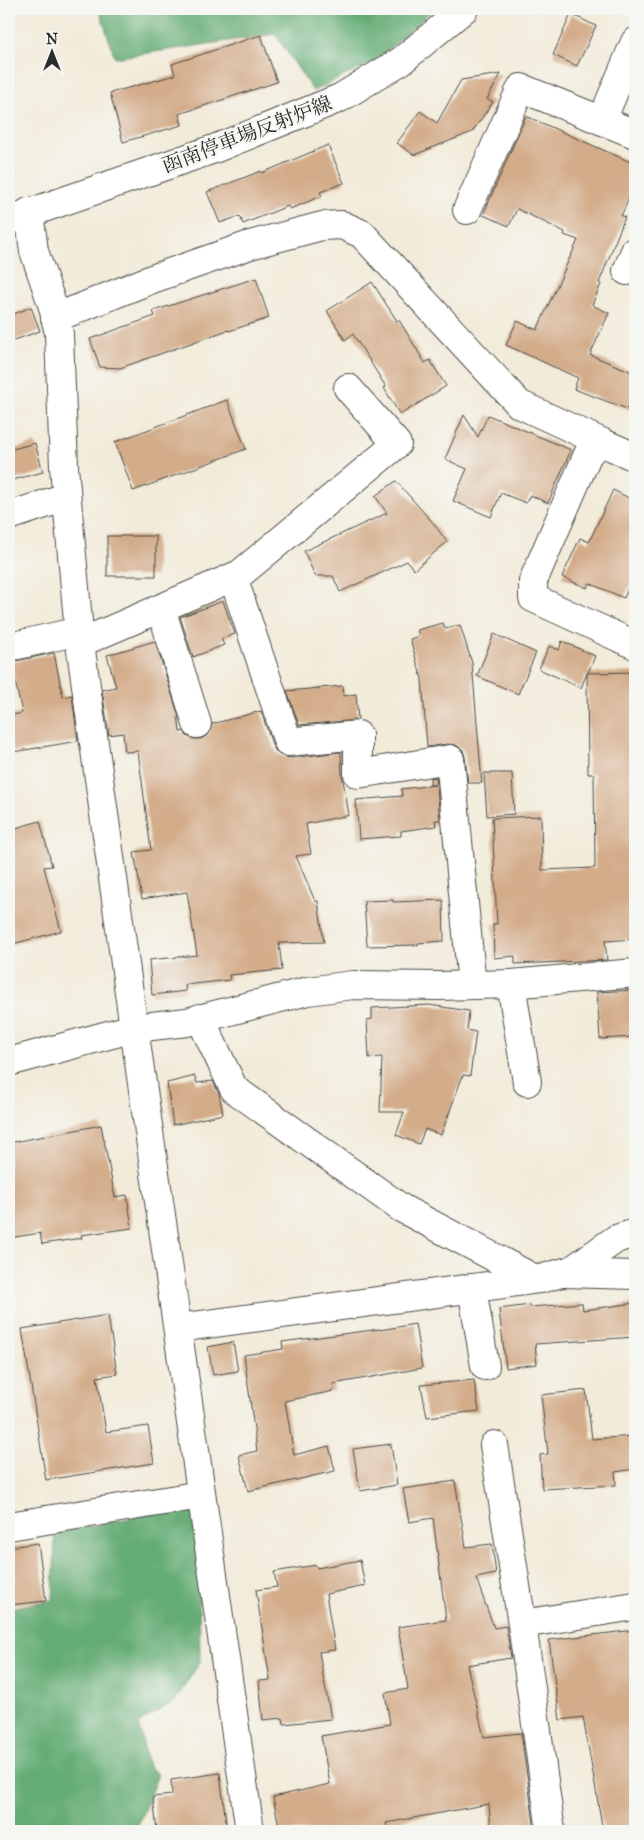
<svg xmlns="http://www.w3.org/2000/svg" width="644" height="1840" viewBox="0 0 644 1840" font-family="'IM FELL Great Primer','Noto Serif JP',serif">
<style>
.forest{fill:#63ac73;stroke:#476c4f}
.building{fill:#d3ac89}
.lines{fill:none;stroke-linecap:round;stroke-linejoin:round}
.minor-casing{stroke:#494845;stroke-width:30}
.secondary-casing{stroke:#494845;stroke-width:30}
.minor{stroke:#fff;stroke-width:28}
.secondary{stroke:#fff;stroke-width:28}
.labels{text-anchor:middle;dominant-baseline:central;stroke-width:5;stroke-linejoin:round;paint-order:stroke}
.street-label{font-size:20px;fill:#2b2b2b;stroke:#f6f6f2}
</style>
<rect width="100%" height="100%" fill="#f6f6f2"/>
<filter id="ink" filterUnits="userSpaceOnUse"><feTurbulence type="fractalNoise" baseFrequency=".02" numOctaves="2"/><feDisplacementMap in="SourceGraphic" scale="10" xChannelSelector="R" yChannelSelector="G"/><feConvolveMatrix kernelMatrix="1 2 1 2 8 2 1 2 1" color-interpolation-filters="sRGB"/></filter>
<filter id="wash" filterUnits="userSpaceOnUse"><feTurbulence type="fractalNoise" baseFrequency=".0096" numOctaves="4" result="noise"/><feDisplacementMap in="SourceGraphic" scale="20" xChannelSelector="R" yChannelSelector="G"/><feGaussianBlur stdDeviation="1.12" result="paint"/><feColorMatrix in="noise" values="0 0 0 0 0 0 0 0 0 0 0 0 0 0 0 0 0 1.4 0 .05"/><feComposite in="paint" operator="in"/></filter>
<g filter="url(#wash)">
<rect width="100%" height="100%" fill="#f2ebd9"/>
<g class="forest">
<path d="M99 9H433L376 61 313 91 275 34 115 58Z"/>
<path d="M196 1505 199 1577 200 1662 175 1701 139 1723 148 1767 158 1774 136 1831H9V1608L53 1600 55 1533Z"/>
</g>
<g id="blocks">
<g class="building">
<path d="M571 14 596 26 577 66 553 55Z"/>
<path d="M261 35 277 82 179 114 182 125 123 142 110 93 175 75 172 64Z"/>
<path d="M501 74 487 99 493 102 472 132 414 155 397 143 420 111 437 123 461 80Z"/>
<path d="M526 116 635 164V185L621 216 625 217 599 283 601 284 592 305 609 313 590 355 635 373V412L574 389 578 378 506 345 517 321 537 330 578 240 564 235 565 232 517 209 509 226 483 215Z"/>
<path d="M328 145 344 183 320 192 322 196 290 209 288 206 243 224 240 216 220 223 207 192 261 171 262 173Z"/>
<path d="M256 278 269 318 229 331 228 330 120 368 100 367 90 339 155 316 153 311Z"/>
<path d="M372 282 397 321 399 320 425 363 430 360 446 386 400 415 384 388 386 387 353 334 345 340 327 311Z"/>
<path d="M31 307 40 331 9 342V316Z"/>
<path d="M227 400 246 449 133 491 115 442Z"/>
<path d="M464 415 478 437 488 415 571 450 548 503 530 495 526 503 501 493 491 517 453 501 467 469 445 459Z"/>
<path d="M35 443 43 472 9 481V450Z"/>
<path d="M396 481 434 524 447 542 414 570 407 561 340 592 333 576H315L304 551 387 513 375 496Z"/>
<path d="M613 490 635 501V573L624 598 589 583 587 588 562 577 580 538 589 542Z"/>
<rect x="107" y="536" width="49" height="40"/>
<path d="M223 601 235 634 221 639 224 645 193 657 180 617Z"/>
<path d="M443 623 445 629 460 625 472 663 482 783H468L465 757 463 750 456 745 447 744 427 747 422 679 410 639 419 636 417 630Z"/>
<path d="M494 634 536 653 518 694 477 676Z"/>
<path d="M155 641 178 714 180 732 184 731 187 736 193 739H201L209 734 212 724 261 711 273 747 277 753 282 756 290 758 341 752 342 774 349 815 306 824 311 854 296 856 315 901H318L324 942 279 943 282 970 229 975 230 980 185 985 186 991 152 995 149 960 197 955 187 892 142 899 134 852 151 850 138 751 125 752 123 733 109 735 102 690 116 687 107 655Z"/>
<path d="M562 641 595 656 588 673 635 672V897H632L635 939 605 941 607 960 515 964V956L494 958 493 924H497L492 818 541 816 542 870 595 868 594 774H588L587 673 581 688 539 669 549 646 559 650Z"/>
<path d="M54 653 63 697 72 695 78 741 13 752 9 727V716L22 713 11 662Z"/>
<path d="M343 686 344 696 356 694 358 720 299 725 287 691Z"/>
<path d="M484 773H512L514 814 487 816Z"/>
<path d="M436 777 440 820H435L436 826 401 831V836L359 839 356 800 402 796 401 789 435 785H430V778Z"/>
<path d="M40 821 52 866 44 867 61 931 9 945V830Z"/>
<path d="M393 900V902L443 900 444 941 418 943V945L367 946 364 901Z"/>
<path d="M635 990V1037L600 1039 597 992Z"/>
<path d="M429 1005 469 1011 467 1030 476 1032 470 1076 463 1075 441 1135 425 1129 419 1144 396 1135 404 1112H380L382 1057 369 1058 367 1020 372 1019V1008Z"/>
<path d="M195 1076 197 1083 213 1081 219 1094 223 1114 173 1125 167 1083Z"/>
<path d="M101 1125 115 1197 127 1195 132 1228 81 1235 82 1238 42 1244 40 1233 9 1238V1143Z"/>
<path d="M582 1303 583 1310 635 1303V1337L535 1344 537 1364 506 1368 499 1309 530 1305V1307Z"/>
<path d="M108 1315 117 1374 97 1377 106 1432 148 1426 154 1463 46 1480 22 1329Z"/>
<path d="M415 1324 422 1368 333 1384 334 1391 285 1401 294 1455 329 1446 335 1471 248 1491 239 1455 257 1451 244 1355 283 1349 282 1342 380 1329V1330Z"/>
<path d="M233 1342 238 1371 213 1375 208 1347Z"/>
<path d="M474 1380 479 1411 427 1417 421 1385Z"/>
<path d="M586 1390 592 1439 635 1436V1469L615 1472 616 1485 542 1489 540 1455 548 1454 541 1395Z"/>
<path d="M391 1444 397 1485 360 1491 353 1449Z"/>
<path d="M455 1481 466 1547 492 1544 496 1574 476 1578 494 1628 506 1626 511 1658 467 1665 484 1737 521 1733 535 1831H491L489 1804 386 1823 388 1831H280L273 1797 330 1784 321 1736 390 1724 385 1693 408 1689 398 1627 446 1620 433 1518 409 1522 403 1489Z"/>
<path d="M38 1543 46 1601 9 1605V1547Z"/>
<path d="M360 1560 365 1586 326 1594 335 1650 319 1652 331 1719 284 1724 283 1718 263 1720 259 1681 270 1680 256 1590 277 1587 274 1572 316 1565 317 1568Z"/>
<path d="M635 1630V1831H603L583 1717 560 1720 549 1640Z"/>
<path d="M220 1773 227 1831H157L153 1797 172 1795 171 1780Z"/>
</g>
</g>
</g>
<g filter="url(#ink)">
<use href="#blocks" fill-opacity="0" stroke="#494845" stroke-width="1"/>
<g class="lines">
<g class="minor-casing">
<g id="minor">
<path d="M602 120 635 42"/>
<path d="M467 210 521 88 635 134"/>
<path d="M29 212 34 251 53 307 59 334 64 467 80 643 134 1028 250 1831"/>
<path d="M627 271 635 251"/>
<path d="M55 318 152 279 250 245 322 226 342 225 362 234 519 404 601 442"/>
<path d="M635 457 601 442 588 454 533 581V598L635 645"/>
<path d="M9 516 66 497"/>
<path d="M233 577 288 742 358 735V774L450 759 472 985"/>
<path d="M161 608 197 724"/>
<path d="M80 643 240 574 397 444 348 388"/>
<path d="M9 647 79 631"/>
<path d="M511 984 527 1082"/>
<path d="M200 1018 234 1089 401 1208 535 1279"/>
<path d="M9 1062 134 1028 187 1022 308 991 353 985 439 986 511 984 635 973"/>
<path d="M563 1273 635 1275"/>
<path d="M472 1288 485 1366"/>
<path d="M178 1328 540 1279 572 1270 616 1239 635 1233"/>
<path d="M494 1445 522 1624 551 1831"/>
<path d="M9 1526 201 1495"/>
<path d="M522 1624 635 1606"/>
</g>
</g>
<g class="secondary-casing">
<path id="secondary" d="M9 220 214 149 340 98 401 61 464 9"/>
</g>
<use href="#minor" class="minor"/>
<use href="#secondary" class="secondary"/>
</g>
</g>
<g class="labels">
<g class="street-label">
<text transform="translate(247 134) rotate(-21)">函南停車場反射炉線</text>
</g>
</g>
<rect width="644" height="1840" fill="none" stroke="#f6f6f2" stroke-width="30"/>
<g transform="translate(52 52)" stroke="#f6f6f2" stroke-width="4" paint-order="stroke">
<path d="M0-4L9 19L0 12L-9 19Z" fill="#2b2b2b"/>
<text y="-8" font-size="14" font-weight="bold" text-anchor="middle" fill="#2b2b2b">N</text>
</g>
</svg>
